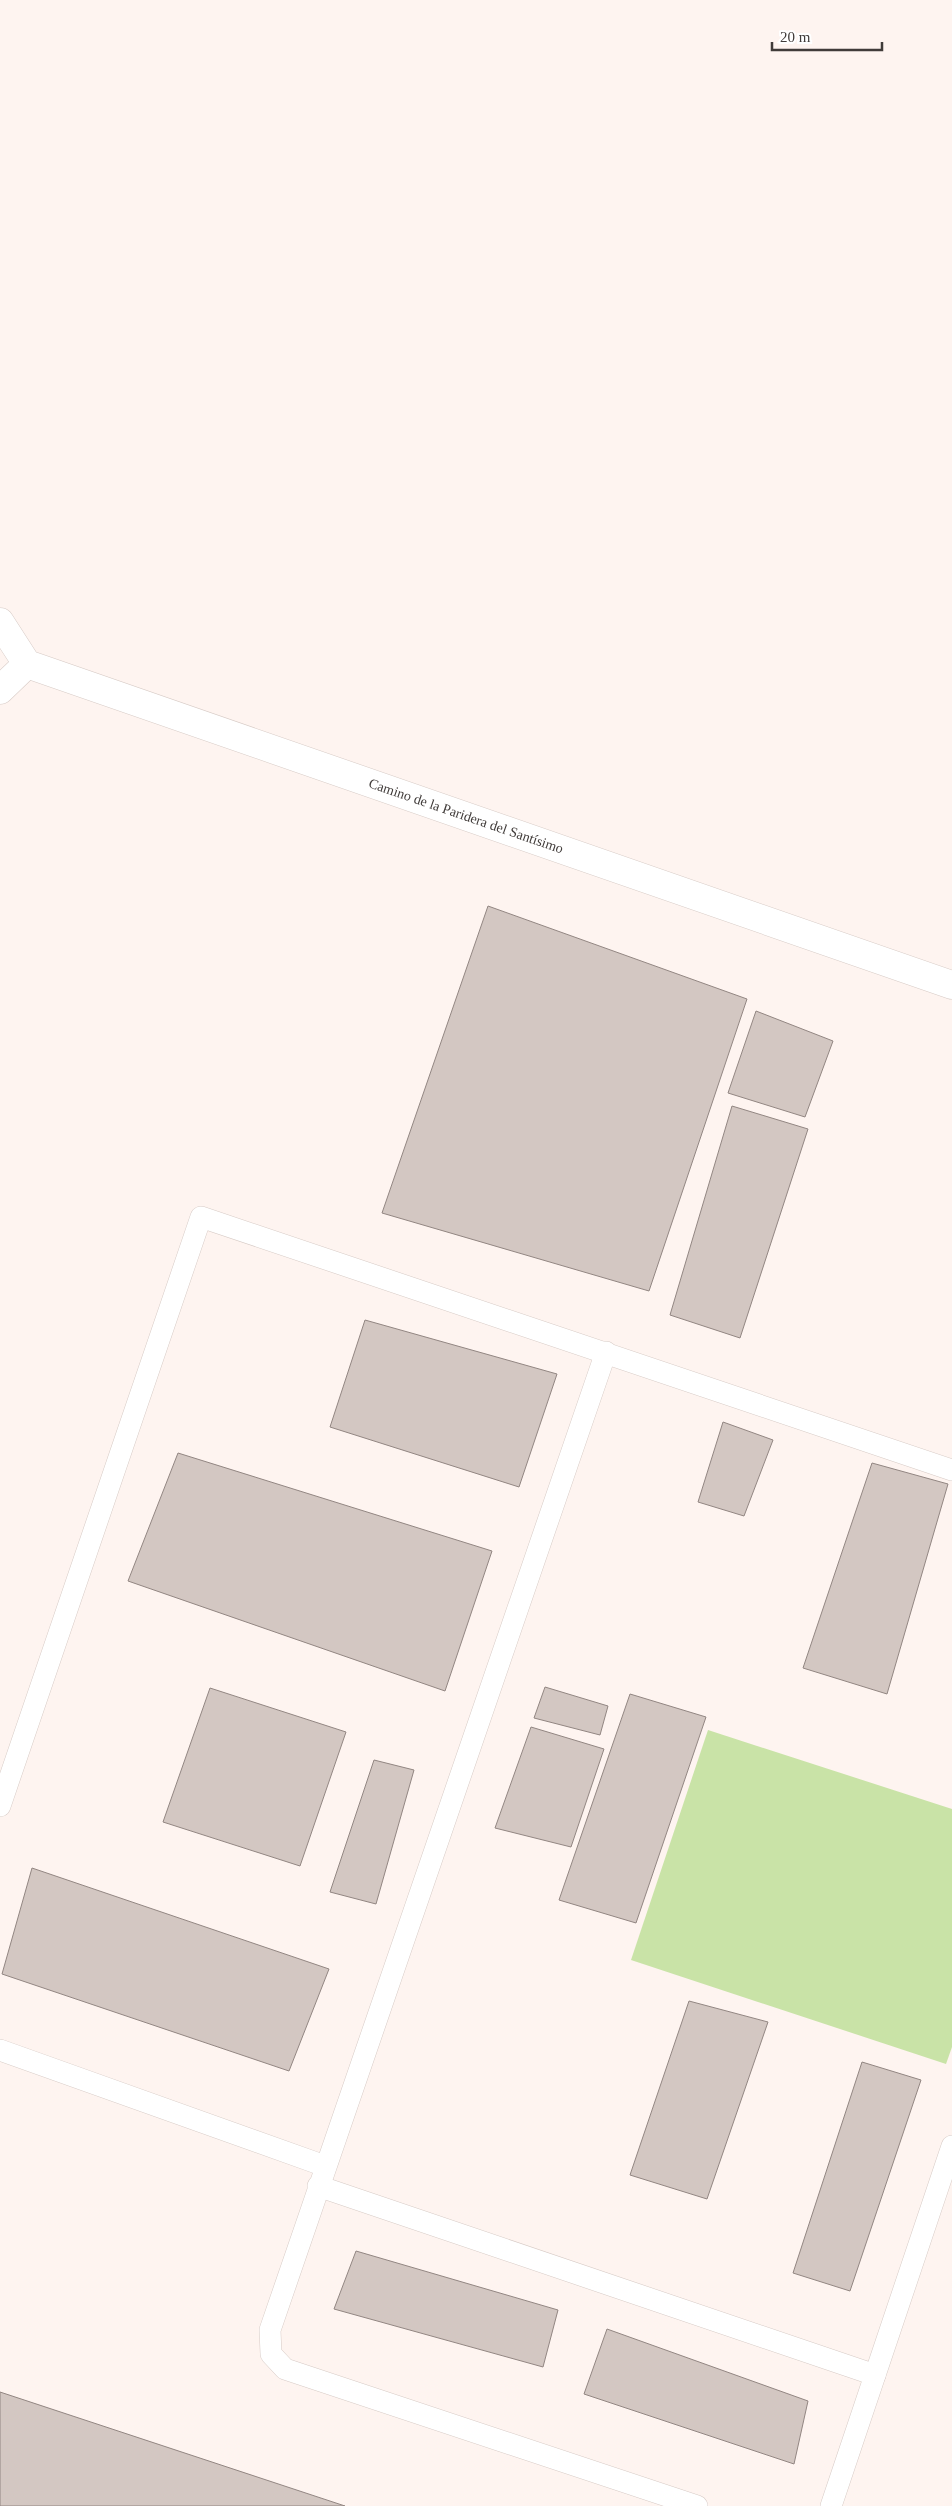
<svg xmlns="http://www.w3.org/2000/svg" width="952" height="2506" viewBox="0 0 952 2506" font-family="Georgia,serif">
<style>
.green{fill:#c9e3a7}
.building{fill:#d3c7c2;stroke:#928682}
.lines{fill:none;stroke-linecap:round;stroke-linejoin:round}
.service-casing{stroke:#d7cbc6;stroke-width:22}
.minor-casing{stroke:#d7cbc6;stroke-width:29}
.tertiary-casing{stroke:#d7cbc6;stroke-width:29}
.service{stroke:#fff;stroke-width:21}
.minor{stroke:#fff;stroke-width:28}
.tertiary{stroke:#fff;stroke-width:28}
.labels{text-anchor:middle;dominant-baseline:central;stroke-width:4;stroke-linejoin:round;paint-order:stroke}
.street-label{font-size:14px;fill:#403b39;stroke:#fff}
</style>
<rect width="100%" height="100%" fill="#fef4f0"/>
<path class="green" d="M708 1730 952 1809V2047L946 2064 631 1960Z"/>
<g class="building">
<path d="M488 906 747 999 649 1291 382 1213Z"/>
<path d="M756 1011 833 1041 805 1117 728 1093Z"/>
<path d="M732 1106 808 1129 740 1338 670 1315Z"/>
<path d="M365 1320 557 1374 519 1487 330 1427Z"/>
<path d="M723 1422 773 1440 744 1516 698 1502Z"/>
<path d="M178 1453 492 1551 445 1691 128 1581Z"/>
<path d="M872 1463 948 1484 887 1694 803 1668Z"/>
<path d="M545 1687 608 1706 600 1735 534 1718Z"/>
<path d="M210 1688 346 1732 300 1866 163 1822Z"/>
<path d="M630 1694 706 1717 636 1923 559 1900Z"/>
<path d="M531 1727 604 1749 571 1847 495 1828Z"/>
<path d="M374 1760 414 1770 376 1904 330 1892Z"/>
<path d="M32 1868 329 1969 289 2071 2 1974Z"/>
<path d="M689 2001 768 2022 707 2199 630 2175Z"/>
<path d="M862 2062 921 2080 850 2291 793 2273Z"/>
<path d="M356 2251 558 2310 543 2367 334 2309Z"/>
<path d="M607 2329 808 2401 794 2464 584 2394Z"/>
<path d="M0 2392 345 2506H0Z"/>
</g>
<g class="lines">
<g class="service-casing">
<g id="service">
<path d="M606 1352 270 2330 271 2354 285 2369 697 2506"/>
<path d="M0 1806 201 1217 952 1470"/>
<path d="M0 2050 325 2166"/>
<path d="M318 2186 875 2375"/>
<path d="M831 2506 952 2146"/>
</g>
</g>
<g class="minor-casing">
<path id="minor" d="M0 690 27 664"/>
</g>
<g class="tertiary-casing">
<path id="tertiary" d="M0 622 27 664 952 985"/>
</g>
<use href="#service" class="service"/>
<use href="#minor" class="minor"/>
<use href="#tertiary" class="tertiary"/>
</g>
<g class="labels">
<g class="street-label">
<text transform="translate(466 816) rotate(19)">Camino de la Paridera del Santísimo</text>
</g>
</g>
<path d="M772 42v8h110v-8" fill="none" stroke="#403b39" stroke-width="2.5"/>
<text x="780" y="42" font-size="15" fill="#403b39" stroke="#ffffff" stroke-width="4" paint-order="stroke">20 m</text>
</svg>
